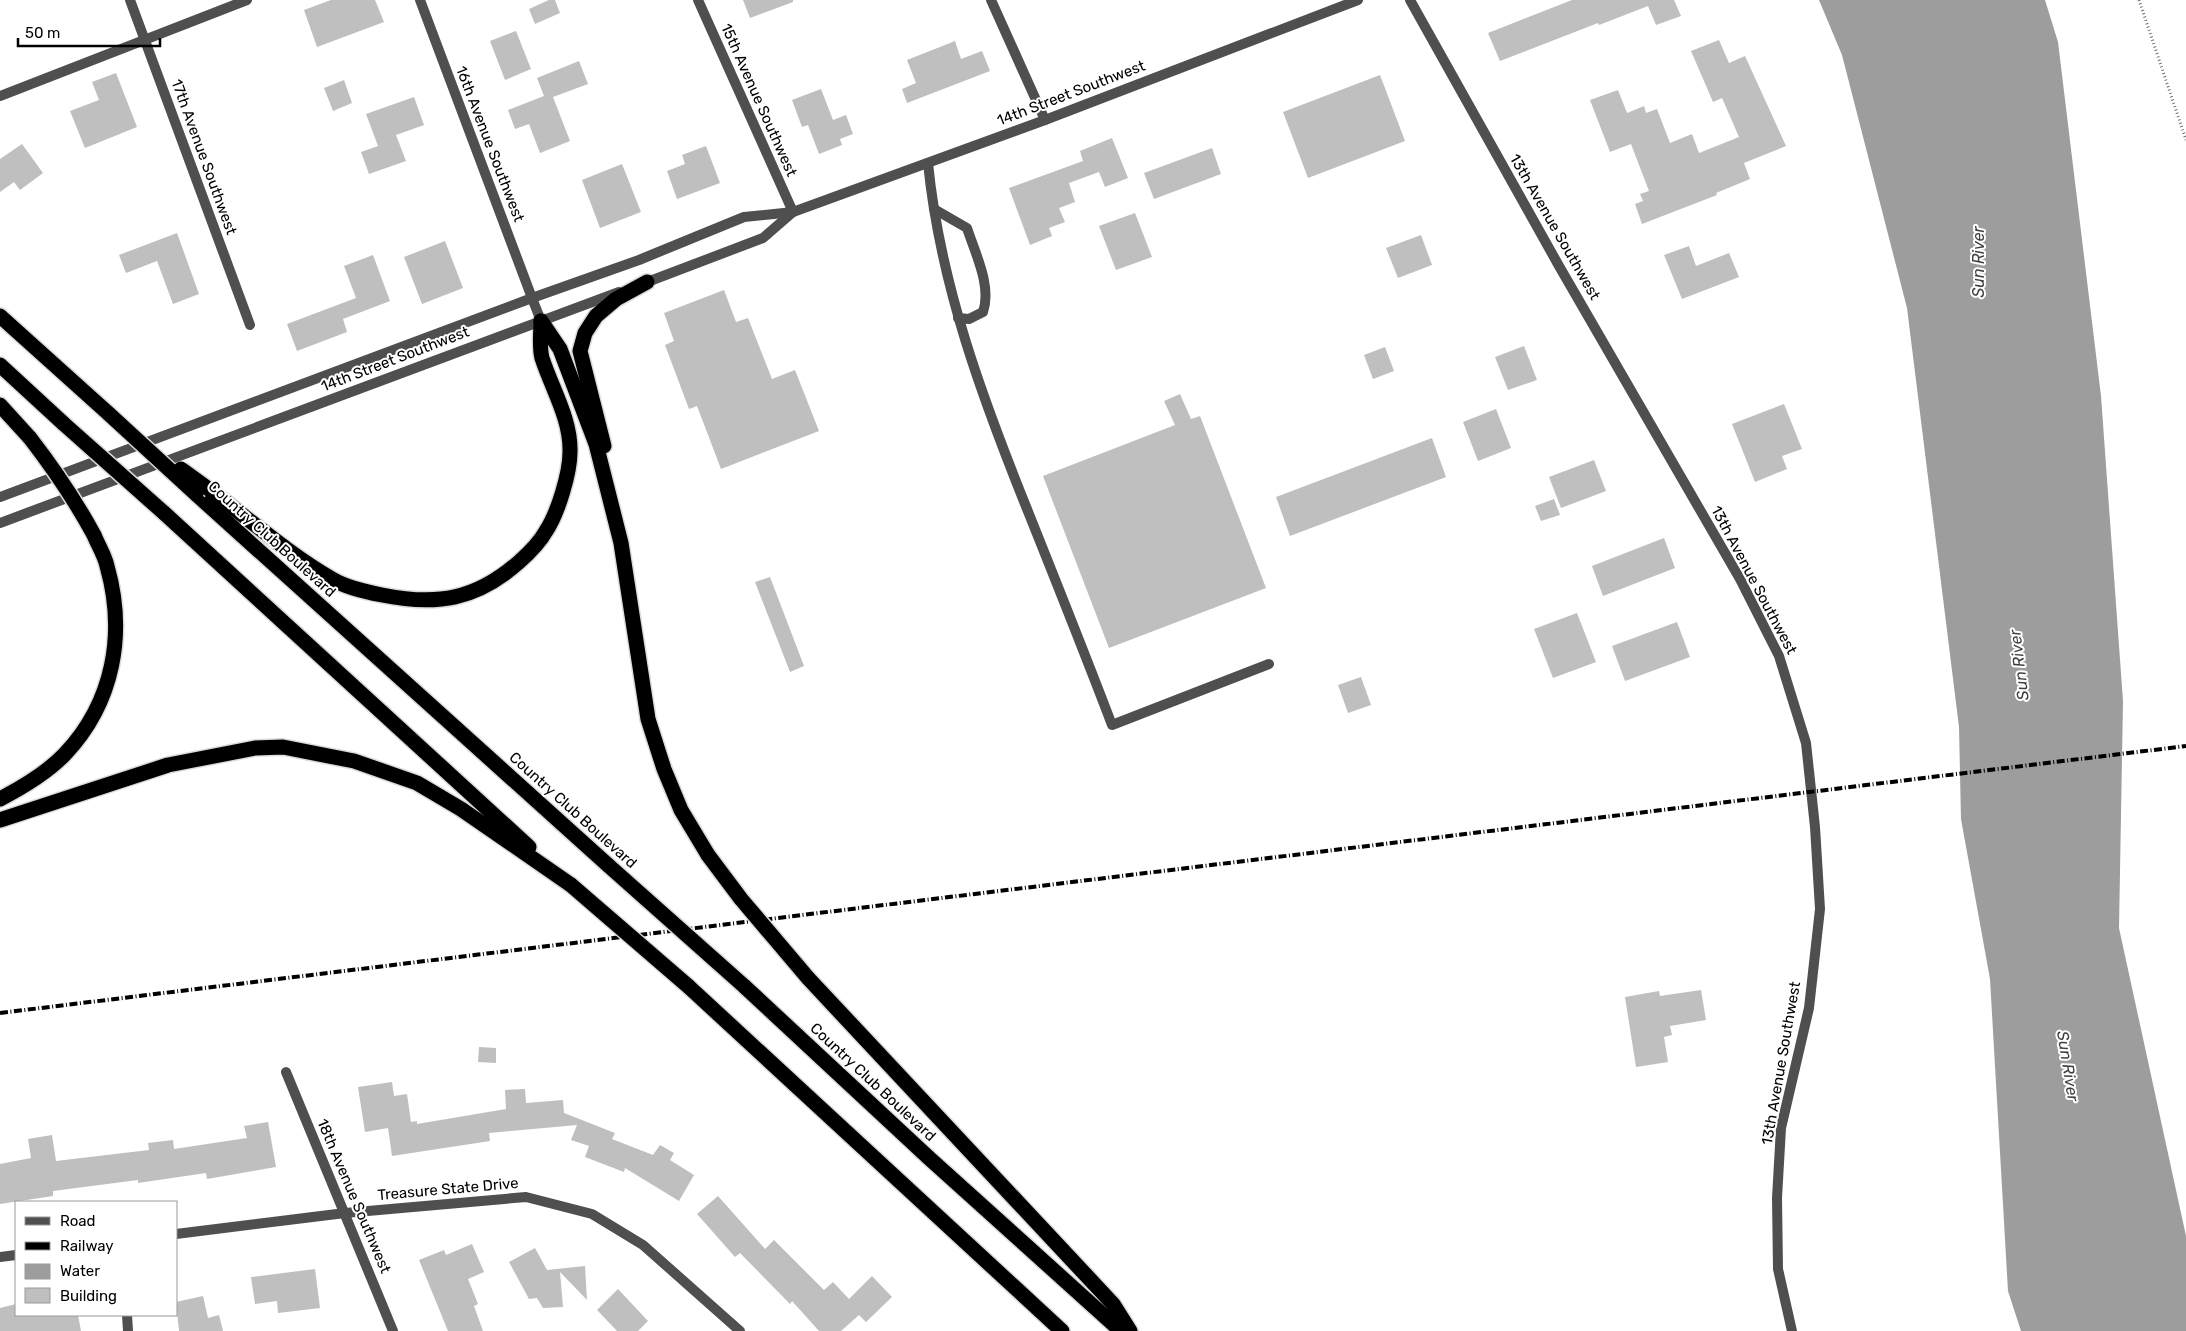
<svg xmlns="http://www.w3.org/2000/svg" width="2186" height="1331" viewBox="0 0 2186 1331" font-family="Rubik,sans-serif">
<style>
.water{fill:#9d9d9d}
.building{fill:#bfbfbf}
.lines{fill:none;stroke-linecap:round;stroke-linejoin:round}
.motorway-casing{stroke:#dbdbdb;stroke-width:18}
.path{stroke:#717171;stroke-width:3;stroke-dasharray:1 2.5;stroke-linecap:butt}
.service{stroke:#4f4f4f;stroke-width:10}
.minor{stroke:#4f4f4f;stroke-width:10}
.tertiary{stroke:#4f4f4f;stroke-width:10}
.motorway{stroke:#000;stroke-width:15}
.rail{stroke:#000;stroke-width:4;stroke-dasharray:8 2.5 1 2.5;stroke-linecap:butt}
.motorway-bridge-casing{stroke:#dbdbdb;stroke-width:18;stroke-linecap:butt}
.motorway-bridge{stroke:#000;stroke-width:15}
.labels{text-anchor:middle;dominant-baseline:central;stroke-width:4;stroke-linejoin:round;paint-order:stroke}
.street-label{font-size:15px;fill:#000;stroke:#fff}
.water-label{font-size:16px;font-style:italic;fill:#3e3e3e;stroke:#fff}
</style>
<rect width="100%" height="100%" fill="#fff"/>
<path class="water" d="M1819 0H2045L2058 42 2101 396 2123 701 2119 928 2186 1236V1331H2021L2008 1291 1990 979 1961 819 1959 727 1907 308 1842 55Z"/>
<g class="building">
<path d="M331 0H375L384 22 317 47 304 10Z"/>
<path d="M549 0H555L560 13 535 24 529 9Z"/>
<path d="M743 0H793V2L750 18Z"/>
<path d="M1572 0H1674L1681 16 1656 25 1648 6 1599 25 1598 23 1500 61 1488 33Z"/>
<path d="M516 31 531 69 505 80 490 41Z"/>
<path d="M1719 40 1729 63 1745 56 1786 146 1744 163 1750 179 1716 193 1717 195 1642 224 1635 204 1643 201 1640 194 1649 191 1631 144 1610 152 1590 100 1618 90 1627 113 1644 106 1646 113 1657 109 1670 143 1692 134 1699 153 1739 137 1722 98 1713 102 1691 51Z"/>
<path d="M955 41 961 59 982 51 990 71 907 103 902 89 916 83 907 60Z"/>
<path d="M579 61 588 84 553 97 570 141 540 153 529 124 515 129 508 110 544 96 537 78Z"/>
<path d="M116 73 137 127 85 148 70 111 99 100 92 82Z"/>
<path d="M1380 75 1405 141 1308 178 1283 112Z"/>
<path d="M344 80 352 103 333 111 324 88Z"/>
<path d="M821 89 833 120 846 115 853 134 840 139 842 145 819 154 808 125 802 127 792 100Z"/>
<path d="M414 97 424 125 396 135 406 161 369 174 361 152 378 146 366 114Z"/>
<path d="M1112 138 1128 178 1105 187 1099 172 1069 183 1075 202 1059 208 1065 222 1049 228 1052 236 1030 245 1009 188 1083 161 1080 151Z"/>
<path d="M22 144 43 173 20 190 14 182 0 192V159Z"/>
<path d="M706 146 720 183 677 199 667 171 685 164 682 155Z"/>
<path d="M1212 148 1221 174 1154 199 1144 173Z"/>
<path d="M622 164 641 212 600 228 582 180Z"/>
<path d="M1135 213 1152 257 1116 270 1099 226Z"/>
<path d="M177 233 199 294 173 304 157 261 126 273 119 255Z"/>
<path d="M1421 235 1432 265 1398 278 1386 248Z"/>
<path d="M445 241 463 288 422 304 404 257Z"/>
<path d="M1689 246 1696 266 1729 253 1739 277 1682 299 1664 255Z"/>
<path d="M373 255 390 301 343 319 347 332 297 351 287 324 356 298 344 266Z"/>
<path d="M724 290 736 322 748 318 772 379 795 370 819 431 721 469 697 406 689 409 665 345 674 341 664 313Z"/>
<path d="M1524 346 1537 380 1508 390 1495 357Z"/>
<path d="M1385 347 1394 371 1373 379 1364 355Z"/>
<path d="M1180 394 1191 419 1200 416 1266 588 1109 648 1043 476 1175 425 1164 401Z"/>
<path d="M1784 404 1802 449 1782 456 1787 469 1755 482 1732 424Z"/>
<path d="M1496 409 1511 448 1478 461 1463 422Z"/>
<path d="M1432 438 1446 477 1290 536 1276 497Z"/>
<path d="M1594 460 1606 491 1561 508 1549 477Z"/>
<path d="M1554 499 1560 515 1541 521 1535 506Z"/>
<path d="M1664 538 1675 568 1603 596 1592 566Z"/>
<path d="M770 577 804 666 790 672 755 582Z"/>
<path d="M1577 613 1596 662 1553 678 1534 629Z"/>
<path d="M1677 622 1690 657 1625 681 1612 646Z"/>
<path d="M1361 677 1371 705 1348 713 1338 685Z"/>
<path d="M1701 990 1706 1020 1670 1026 1672 1035 1664 1037 1668 1062 1636 1067 1625 997 1659 991 1660 996Z"/>
<path d="M479 1047 496 1048V1063L478 1062Z"/>
<path d="M392 1082 394 1096 407 1094 411 1122 417 1121V1124L506 1109 505 1090 525 1089 526 1103 563 1100 564 1113 615 1133 612 1139 653 1155 660 1145 674 1153 670 1160 694 1175 679 1201 625 1168 624 1172 585 1157 589 1146 571 1140 577 1125 489 1133 490 1141 392 1156 388 1128 365 1132 358 1087Z"/>
<path d="M268 1122 276 1167 207 1179 206 1173 138 1183V1180L53 1191V1196L0 1204V1164L31 1158 28 1139 52 1135 56 1161 149 1150 148 1143 173 1140 174 1149 247 1138 244 1126Z"/>
<path d="M718 1196 765 1249 774 1240 824 1290 833 1282 849 1299 872 1276 892 1297 866 1322 859 1315 841 1331H819L792 1301 790 1304 740 1253 735 1257 697 1214Z"/>
<path d="M472 1244 484 1272 468 1279 478 1304 474 1306 483 1331H448L419 1260 444 1250 446 1255Z"/>
<path d="M535 1248 547 1270 585 1266 587 1300 560 1272 563 1307 543 1308 537 1298 529 1299 509 1262Z"/>
<path d="M315 1269 320 1308 278 1313 277 1301 255 1304 251 1277Z"/>
<path d="M618 1289 648 1321 638 1331H617L597 1310Z"/>
<path d="M203 1296 208 1318 219 1315 223 1331H179L176 1302Z"/>
<path d="M16 1304V1315H78L81 1331H0V1308Z"/>
</g>
<g class="lines">
<g class="motorway-casing">
<g id="motorway">
<path d="M0 316 109 414"/>
<path d="M541 321 560 349 596 444 621 543 648 719 664 769 681 810 708 855"/>
<path d="M0 365 64 424"/>
<path d="M0 405 30 438"/>
<path d="M604 446 580 351 585 333 596 316 616 299 647 282"/>
<path d="M210 490C250 520 289 554 332 579 347 588 366 592 382 595 437 606 476 600 519 562 528 554 540 542 546 531 558 513 570 473 570 452 571 419 552 389 542 358 539 347 541 332 541 321"/>
<path d="M196 494 609 866"/>
<path d="M163 512 529 847"/>
<path d="M0 799C23 787 47 773 65 754 114 702 126 633 107 566 105 556 98 545 94 535"/>
<path d="M0 820 168 765 255 748 283 747 354 761 417 783 461 809 571 885"/>
<path d="M808 978 1113 1304 1130 1331"/>
<path d="M688 986 1062 1331"/>
<path d="M744 986 929 1158 1121 1331"/>
</g>
</g>
<path class="path" d="M2139 0 2186 140"/>
<g class="service">
<path d="M928 163C940 285 983 400 1029 514 1057 584 1085 654 1112 725L1269 664"/>
<path d="M934 209 967 228C975 253 992 286 983 312L969 319 958 318"/>
</g>
<g class="minor">
<path d="M130 0 250 325"/>
<path d="M420 0 532 298"/>
<path d="M698 0 793 212"/>
<path d="M991 0 1045 120"/>
<path d="M1410 0 1559 266 1740 579 1779 656 1806 743 1815 827 1820 909 1809 1008 1781 1128 1777 1198 1778 1269 1792 1331"/>
<path d="M0 96 247 0"/>
<path d="M286 1072 393 1331"/>
<path d="M176 1234 345 1213 526 1197 592 1214 643 1245 740 1331"/>
<path d="M0 1257 16 1255"/>
<path d="M127 1315 128 1331"/>
</g>
<g class="tertiary">
<path d="M642 284 763 238 793 212"/>
<path d="M532 298 541 321"/>
<path d="M0 497 532 298 639 260 744 217 793 212 1045 120 1358 0"/>
<path d="M0 523 619 292"/>
</g>
<use href="#motorway" class="motorway"/>
<path class="rail" d="M0 1013 2186 746"/>
<g class="motorway-bridge-casing">
<g id="motorway-bridge">
<path d="M109 414 196 494"/>
<path d="M64 424 163 512"/>
<path d="M30 438C54 469 75 500 94 535"/>
<path d="M181 469 210 490"/>
<path d="M708 855 741 899 808 978"/>
<path d="M609 866 744 986"/>
<path d="M571 885 688 986"/>
</g>
</g>
<use href="#motorway-bridge" class="motorway-bridge"/>
</g>
<g class="labels">
<g class="street-label">
<text transform="translate(1071 93) rotate(-21)">14th Street Southwest</text>
<text transform="translate(759 100) rotate(66)">15th Avenue Southwest</text>
<text transform="translate(490 144) rotate(69)">16th Avenue Southwest</text>
<text transform="translate(204 157) rotate(70)">17th Avenue Southwest</text>
<text transform="translate(1555 227) rotate(60)">13th Avenue Southwest</text>
<text transform="translate(395 359) rotate(-21)">14th Street Southwest</text>
<text transform="translate(272 539) rotate(42)">Country Club Boulevard</text>
<text transform="translate(1754 580) rotate(62)">13th Avenue Southwest</text>
<text transform="translate(573 810) rotate(42)">Country Club Boulevard</text>
<text transform="translate(1781 1063) rotate(-80)">13th Avenue Southwest</text>
<text transform="translate(873 1082) rotate(43)">Country Club Boulevard</text>
<text transform="translate(448 1189) rotate(-5)">Treasure State Drive</text>
<text transform="translate(354 1196) rotate(67)">18th Avenue Southwest</text>
</g>
<g class="water-label">
<text transform="translate(1978 262) rotate(-90)">Sun River</text>
<text transform="translate(2019 665) rotate(-97)">Sun River</text>
<text transform="translate(2068 1066) rotate(81)">Sun River</text>
</g>
</g>
<rect x="15" y="1201" width="162" height="115" fill="#ffffff" stroke="#999999"/>
<rect x="25" y="1217" width="25" height="8" fill="#4f4f4f" stroke="#999999"/>
<text x="60" y="1226" font-size="15" fill="#000000">Road</text>
<rect x="25" y="1242" width="25" height="8" fill="#000000" stroke="#999999"/>
<text x="60" y="1251" font-size="15" fill="#000000">Railway</text>
<rect x="25" y="1264" width="25" height="15" fill="#9d9d9d" stroke="#999999"/>
<text x="60" y="1276" font-size="15" fill="#000000">Water</text>
<rect x="25" y="1288" width="25" height="15" fill="#bfbfbf" stroke="#999999"/>
<text x="60" y="1301" font-size="15" fill="#000000">Building</text>
<path d="M18 38v8h142v-8" fill="none" stroke="#000000" stroke-width="2.5"/>
<text x="25" y="38" font-size="15" fill="#000000" stroke="#ffffff" stroke-width="4" paint-order="stroke">50 m</text>
</svg>
